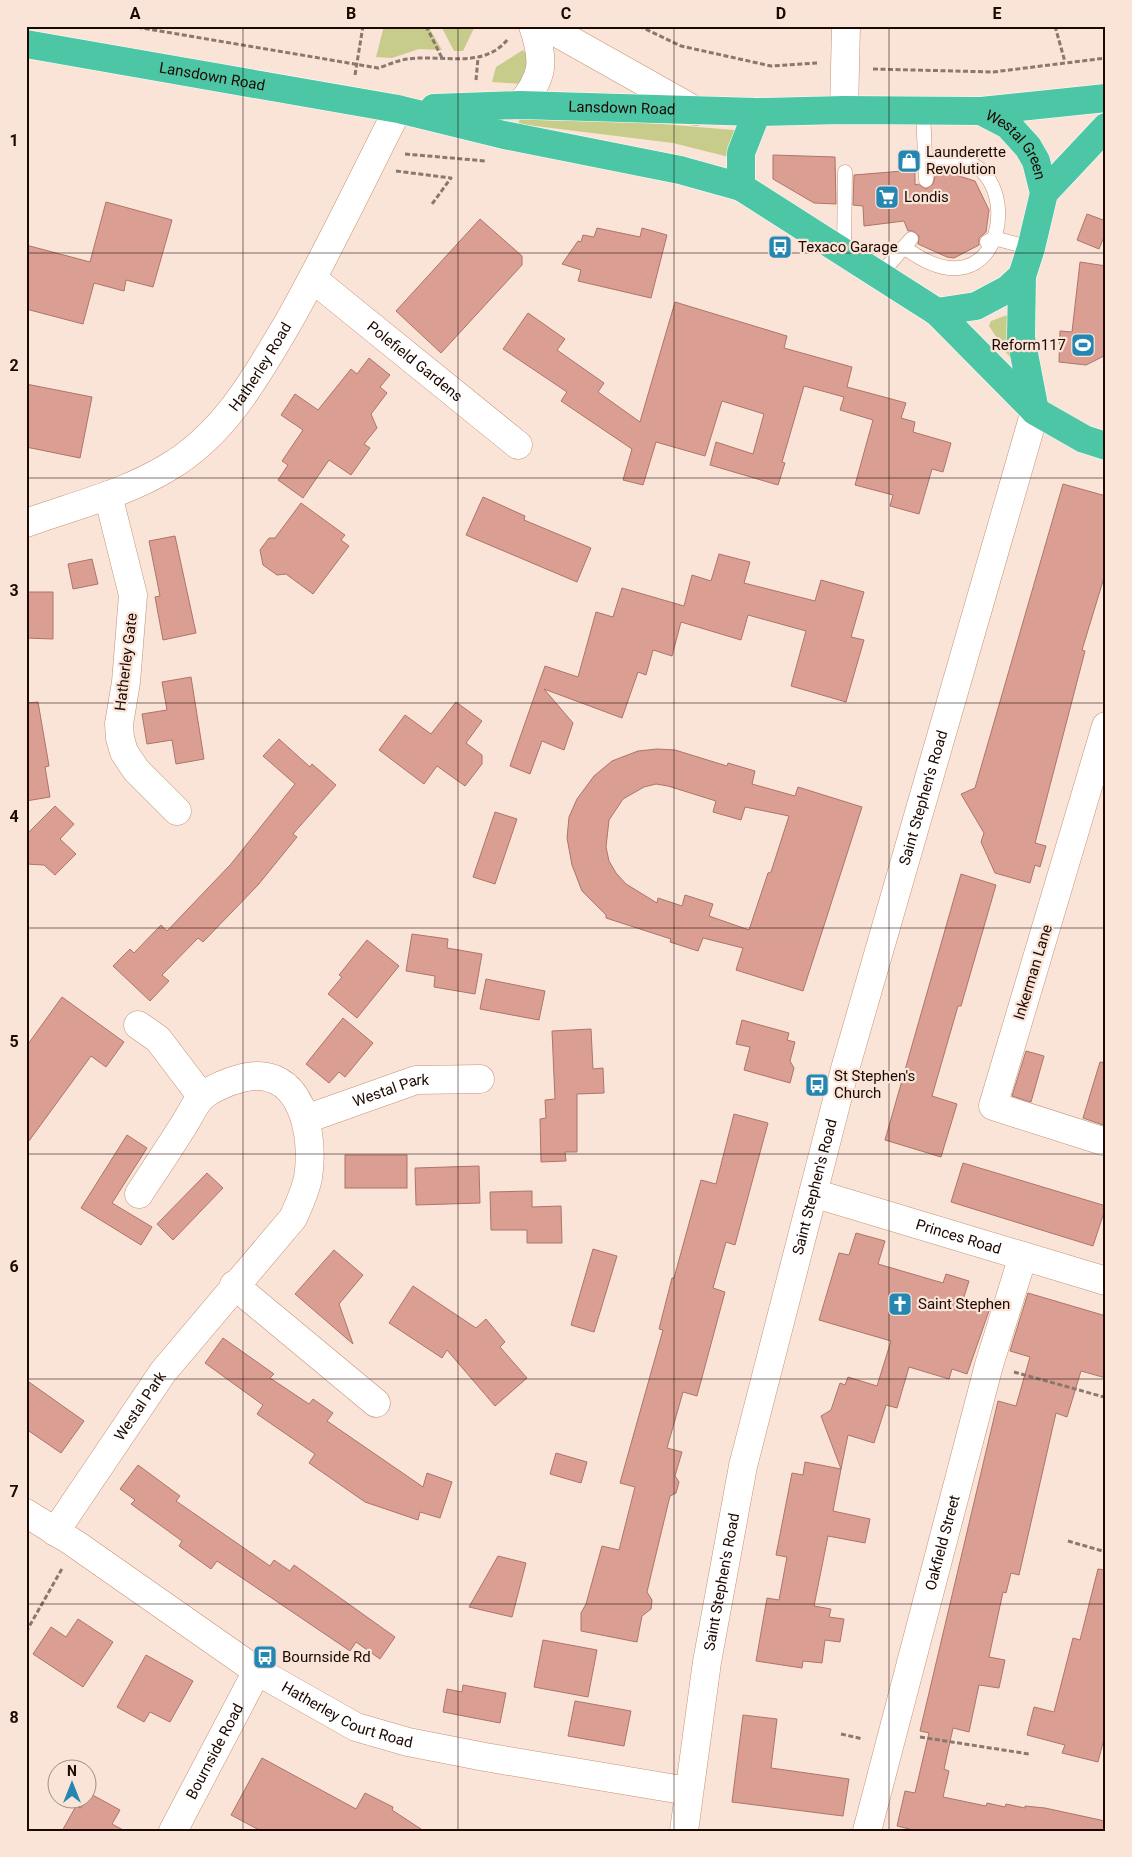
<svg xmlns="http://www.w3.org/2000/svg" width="1132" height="1857" viewBox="0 0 1132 1857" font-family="Roboto,sans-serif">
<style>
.green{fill:#c7cc8b}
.building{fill:#da9e92;stroke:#ae756a;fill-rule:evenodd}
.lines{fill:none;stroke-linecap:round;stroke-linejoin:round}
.lane-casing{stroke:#c69374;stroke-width:15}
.street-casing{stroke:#c69374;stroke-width:29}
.secondary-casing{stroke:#c69374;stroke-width:29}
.highway-casing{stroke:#fff;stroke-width:29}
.path{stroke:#8c776d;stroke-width:3;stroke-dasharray:5 2.5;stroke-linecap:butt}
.lane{stroke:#fff;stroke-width:14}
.street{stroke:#fff;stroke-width:28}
.secondary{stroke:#fff;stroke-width:28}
.highway{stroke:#4dc6a5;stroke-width:28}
.grid{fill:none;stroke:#1c0a02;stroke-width:1;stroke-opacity:0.55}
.labels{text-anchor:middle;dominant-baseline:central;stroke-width:4.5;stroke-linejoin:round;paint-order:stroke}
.street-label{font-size:15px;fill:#1c0a02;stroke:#fae3d7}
.poi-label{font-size:15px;fill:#1c0a02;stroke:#fae3d7;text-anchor:start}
.neatline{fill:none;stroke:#1c0a02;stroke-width:2}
.grid-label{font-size:16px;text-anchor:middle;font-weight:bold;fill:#1c0a02}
</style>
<rect width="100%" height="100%" fill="#fae3d7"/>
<g class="green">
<path d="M384 26H428L442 50 419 49 392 58 376 57Z"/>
<path d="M441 26H475L463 51H454Z"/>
<path d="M523 50 532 61 523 84 492 82 496 67Z"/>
<path d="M520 112 745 131 737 159 673 143 519 124Z"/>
<path d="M1013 313 1016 367 989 326 991 321Z"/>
</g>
<g class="building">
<path d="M773 155 835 157 836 204 814 203 773 179Z"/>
<path d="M915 170V185L918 184 926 189 933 184 935 176 943 171 975 181 989 210 986 232 979 238V245L954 258 947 257 918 244 919 236 913 231H908L904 221 864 226 863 206 853 205 854 175Z"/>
<path d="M106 202 172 220 153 287 126 280 124 291 94 283 83 324 26 309V245L90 262Z"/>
<path d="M1087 214 1106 221V232L1099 249 1077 240Z"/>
<path d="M480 219 522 256V265L441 353 396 311Z"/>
<path d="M597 228 640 237 642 228 667 235 651 298 578 281 581 270 562 264 578 241 581 242 583 235 594 237Z"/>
<path d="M1080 262 1106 266V355L1086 365 1059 362 1060 331 1072 332Z"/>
<path d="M675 302 787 336 784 348 852 367 847 387 906 403 901 418 915 422 913 432 951 443 943 472 932 469 919 514 890 506 893 495 855 485 873 420 840 410 844 397 804 386 782 462 785 463 778 485 710 465 716 442 753 454 764 414 722 401 705 456 656 442 643 485 623 480 632 449 561 401 567 392 503 349 528 313 565 339 557 350 604 383 598 392 640 422Z"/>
<path d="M369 358 390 375 380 387 387 393 371 414 377 428 364 444 370 448 351 475 329 460 303 498 278 480 288 465 282 461 303 430 281 415 295 394 318 410 351 369 357 374Z"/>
<path d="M26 384 92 397 80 458 26 447Z"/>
<path d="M1063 484 1106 496V571L1082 650 1085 651 1035 843 1046 846 1040 867 1035 865 1030 883 995 873 981 842 984 833 961 794 975 788Z"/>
<path d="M483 497 525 516 524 520 591 548 577 582 466 535Z"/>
<path d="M301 503 345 535 341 540 349 546 313 594 286 574 277 575 263 565 260 550 269 538H275Z"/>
<path d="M175 536 196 633 163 640 155 597 160 596 149 541Z"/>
<path d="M719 554 750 562 744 583 815 601 821 580 864 592 851 637 864 640 846 702 791 686 806 631 748 615 741 640 681 622 672 656 653 650 646 675 638 672 622 718 544 689 573 723 564 750 542 741 530 774 510 766 545 666 578 677 596 612 613 617 622 588 684 606 692 575 711 581Z"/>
<path d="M92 559 98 584 73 589 68 564Z"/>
<path d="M26 592H53V639L26 638Z"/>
<path d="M191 677 204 759 176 764 172 740 147 744 142 714 167 710 162 682Z"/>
<path d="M38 702 49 766 45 767 50 797 26 801V703Z"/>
<path d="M456 702 482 721 466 743 482 755V764L465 786 437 766 424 784 379 750 405 715 431 734Z"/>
<path d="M279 739 310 767 312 764 336 785 293 834 297 837 258 885 203 942 198 938 162 975 169 981 150 1001 113 966 130 949 134 953 161 925 167 931 231 864 295 784 263 756Z"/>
<path d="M657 749 675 750 727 766 728 763 755 771 752 784 795 796 798 787 862 807 803 991 736 970 743 948 703 938 698 951 670 942 671 939 606 918V915L582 891 572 865 567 838 569 817 577 799 594 776 612 761 638 751ZM656 784 668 786 716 801 713 812 741 820 745 807 789 816 771 872 768 873 749 930 709 916 713 904 685 895 682 906 658 898 657 903 626 884 616 873 609 861 606 847 609 820 623 799 644 787Z"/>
<path d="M55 806 74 824 60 839 76 854 55 875 44 865 26 864V835Z"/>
<path d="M495 812 517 819 495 884 473 877Z"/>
<path d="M961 874 996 885 961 1006H958L932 1096 957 1104 941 1157 885 1140Z"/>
<path d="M412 934 448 939 447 948 482 954 475 994 434 987 435 976 406 971Z"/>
<path d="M367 940 399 966 357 1018 328 994 342 977 339 975Z"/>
<path d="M486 979 545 991 539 1020 480 1009Z"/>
<path d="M62 997 124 1042 106 1067 91 1056 26 1145V1047Z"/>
<path d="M343 1018 373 1043 345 1077 339 1072 329 1083 306 1064Z"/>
<path d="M742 1020 789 1033 787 1040 795 1042 790 1061 794 1068 790 1083 744 1070 750 1047 736 1044Z"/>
<path d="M591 1029 593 1069 603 1068 604 1093 577 1094V1152H565L566 1161 541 1162 540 1119 546 1118 545 1100 555 1099 552 1031Z"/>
<path d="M1026 1051 1044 1056 1031 1102 1012 1096Z"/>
<path d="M1100 1062 1106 1063V1126L1083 1118Z"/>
<path d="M734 1114 768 1123 735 1245 726 1242 713 1288 725 1292 697 1396 683 1392 667 1448 682 1452 675 1476 679 1482 676 1493 670 1496 651 1575 647 1592 652 1600 651 1609 642 1616 637 1642 581 1631V1613L586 1604 602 1546 619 1550 635 1487 620 1483 663 1330 659 1329 672 1278H674L701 1180 716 1184Z"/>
<path d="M127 1135 147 1148 112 1203 152 1227 141 1245 81 1208Z"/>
<rect x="345" y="1155" width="62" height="33"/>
<path d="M963 1163 1106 1206 1093 1246 951 1202Z"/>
<path d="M479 1166 480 1203 416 1205 415 1168Z"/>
<path d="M207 1173 223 1188 173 1240 157 1224Z"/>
<path d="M532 1191V1207L561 1206 562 1243H527V1230H491L490 1192Z"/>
<path d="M856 1233 885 1241 878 1264 943 1283 946 1274 969 1281 963 1300 990 1308 967 1374 952 1369 949 1379 909 1367 897 1408 886 1405 874 1443 848 1435 841 1469 821 1416 831 1410 840 1383 845 1385 848 1377 877 1386 891 1341 819 1320 839 1253 849 1255Z"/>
<path d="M593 1249 617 1256 594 1332 571 1325Z"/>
<path d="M334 1250 363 1275 339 1304 353 1344 295 1294Z"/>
<path d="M413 1286 476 1328 486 1319 505 1342 500 1347 527 1378 495 1406 447 1350 442 1358 389 1323Z"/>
<path d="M1028 1293 1106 1316V1378L1081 1371 1067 1417 1056 1413 1019 1575 1011 1573 1006 1593 1003 1592 989 1657 1005 1660 999 1688 979 1685 969 1732 953 1728 944 1769 949 1771 943 1797 986 1806 987 1803 1005 1807 1006 1804 1025 1808V1806L1045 1808 1105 1821 1104 1831H917L897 1826 905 1791 915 1793 929 1733 920 1731 998 1401 1016 1406 1030 1357 1010 1351Z"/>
<path d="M223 1338 274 1374 270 1378 309 1404 313 1399 333 1413 327 1421 423 1487 427 1473 452 1482 440 1518 420 1512 418 1520 365 1502 309 1463 315 1454 257 1414 263 1405 205 1363Z"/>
<path d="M26 1380 84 1421 61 1453 26 1429Z"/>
<path d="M556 1453 587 1462 581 1483 550 1474Z"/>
<path d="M805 1462 841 1469 833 1511 870 1519 865 1543 828 1536 814 1606 831 1609 829 1617 844 1619 840 1642 825 1640 822 1663 803 1661 802 1668 756 1661 767 1598 779 1600 787 1557 776 1555 792 1473 803 1475Z"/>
<path d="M138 1465 180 1496 176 1501 270 1566 274 1560 290 1571 294 1565 395 1637 380 1659 356 1642 350 1651 217 1561 211 1569 179 1546 182 1541 131 1504 135 1500 120 1489Z"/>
<path d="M498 1556 526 1563 512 1617 469 1607Z"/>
<path d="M1098 1569 1106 1570V1731L1098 1762 1062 1753 1065 1745 1027 1735 1034 1707 1054 1712 1073 1638 1080 1640Z"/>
<path d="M78 1619 113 1642 83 1687 33 1654 51 1627 66 1637Z"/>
<path d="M543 1640 597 1650 588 1697 534 1687Z"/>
<path d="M146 1655 193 1681 170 1722 150 1712 144 1722 117 1707Z"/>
<path d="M463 1685 506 1693 500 1723 443 1712 447 1689 462 1692Z"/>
<path d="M575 1701 631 1711 624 1746 568 1736Z"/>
<path d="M743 1715 777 1719 771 1768 849 1779 843 1816 732 1802Z"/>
<path d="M262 1758 356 1809 365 1793 393 1807 392 1810 424 1831H261L231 1815Z"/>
<path d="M89 1793 120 1810 112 1824 125 1831H62L76 1806 81 1808Z"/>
</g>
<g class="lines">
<g class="lane-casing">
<g id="lane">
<path d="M923 110 926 180"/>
<path d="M987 242 994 238 1031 248"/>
<path d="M904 247C1007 325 1028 163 955 160 945 159 935 163 925 166"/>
<path d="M844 253 845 172"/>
<path d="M879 276 911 239"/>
</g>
</g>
<g class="street-casing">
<g id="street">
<path d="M520 105C544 77 545 61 533 26"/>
<path d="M844 110 846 26"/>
<path id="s1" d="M313 279 518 445"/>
<path d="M108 495 133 595 126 682 119 724 120 738 124 752 136 770 177 811"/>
<path id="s2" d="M26 523C73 506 124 494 167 468 225 434 256 377 289 321 328 252 362 180 398 109"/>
<path d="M1106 726 993 1106 1106 1142"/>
<path d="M138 1025 158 1039 202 1097"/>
<path id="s3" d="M306 1119 416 1080 480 1079"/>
<path id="s4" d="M813 1193 1106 1281"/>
<path d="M234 1285 376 1403"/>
<path id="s5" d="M26 1513 74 1543 257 1671 356 1727 408 1742 485 1757 688 1791"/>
<path id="s6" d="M55 1532 163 1372 293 1218C299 1205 305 1192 308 1178 315 1135 302 1063 242 1078 227 1082 216 1086 204 1095 196 1101 190 1115 185 1123 170 1147 154 1171 139 1194"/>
<path id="s7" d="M173 1831 257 1671"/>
<path id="s8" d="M867 1831 989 1365 1023 1256"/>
</g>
</g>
<g class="secondary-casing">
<g id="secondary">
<path d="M545 26 696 111"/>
<path id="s9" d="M684 1831 707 1662 743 1466 845 1069 1035 411"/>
</g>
</g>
<g class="highway-casing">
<g id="highway">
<path id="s10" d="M26 44 398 109 504 135 680 170 741 187 937 312 1035 411 1084 439 1106 446"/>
<path id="s11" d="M434 108 520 105 757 112 844 110 981 111 1008 125 1028 147 1036 161 1044 193 1031 248 1022 276 1008 289 976 306 937 312"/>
<path d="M981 111 1106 98"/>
<path d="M741 187V153L757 112"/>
<path d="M1044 193 1106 127"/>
<path d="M1022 276 1021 338 1035 411"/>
</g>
</g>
<g class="path">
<path d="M130 26 378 68C388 65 398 60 408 59 443 54 483 70 508 39"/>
<path d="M426 26 442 58"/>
<path d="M639 26 681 46 771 66 817 63"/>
<path d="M1055 26 1065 62"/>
<path d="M873 69 993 72 1106 58"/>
<path d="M355 75 363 26"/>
<path d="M476 80 478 58"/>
<path d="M405 154 486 161"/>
<path d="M396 171 451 178 432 204"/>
<path d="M1014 1372 1104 1397"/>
<path d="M1068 1541 1106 1552"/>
<path d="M26 1632 63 1567"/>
<path d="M841 1734 863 1739"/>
<path d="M920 1737 1029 1754"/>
</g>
<use href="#lane" class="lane"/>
<use href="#street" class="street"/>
<use href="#secondary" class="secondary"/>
<use href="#highway" class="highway"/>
</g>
<path class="grid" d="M243 26V1831M458 26V1831M674 26V1831M889 26V1831M26 253H1106M26 478H1106M26 703H1106M26 928H1106M26 1154H1106M26 1379H1106M26 1604H1106"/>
<defs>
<g id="shop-square" transform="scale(1.25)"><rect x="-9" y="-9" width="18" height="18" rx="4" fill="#2387b1" stroke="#fae3d7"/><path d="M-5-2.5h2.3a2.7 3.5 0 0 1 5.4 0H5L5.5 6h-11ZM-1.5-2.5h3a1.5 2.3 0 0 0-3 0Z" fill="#fff"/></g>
<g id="supermarket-square" transform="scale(1.25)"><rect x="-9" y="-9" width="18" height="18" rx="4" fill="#2387b1" stroke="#fae3d7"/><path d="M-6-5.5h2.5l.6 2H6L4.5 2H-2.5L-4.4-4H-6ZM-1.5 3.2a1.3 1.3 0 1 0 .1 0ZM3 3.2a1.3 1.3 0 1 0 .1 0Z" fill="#fff"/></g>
<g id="bus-square" transform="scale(1.25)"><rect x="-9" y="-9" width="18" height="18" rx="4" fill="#2387b1" stroke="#fae3d7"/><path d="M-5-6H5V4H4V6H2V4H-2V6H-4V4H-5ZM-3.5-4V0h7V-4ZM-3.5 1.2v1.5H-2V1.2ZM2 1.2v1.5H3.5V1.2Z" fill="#fff"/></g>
<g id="stadium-square" transform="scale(1.25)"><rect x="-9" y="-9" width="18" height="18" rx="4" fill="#2387b1" stroke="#fae3d7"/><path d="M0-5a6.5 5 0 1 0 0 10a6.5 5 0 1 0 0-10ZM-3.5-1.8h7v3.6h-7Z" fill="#fff"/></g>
<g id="church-square" transform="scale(1.25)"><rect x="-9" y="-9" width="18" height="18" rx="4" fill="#2387b1" stroke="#fae3d7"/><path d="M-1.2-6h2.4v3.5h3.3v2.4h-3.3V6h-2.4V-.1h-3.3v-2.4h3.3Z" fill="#fff"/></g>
</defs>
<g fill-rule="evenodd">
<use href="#shop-square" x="909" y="161"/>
<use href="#supermarket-square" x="887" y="197"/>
<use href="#bus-square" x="780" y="247"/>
<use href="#stadium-square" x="1083" y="345"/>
<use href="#bus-square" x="817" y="1085"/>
<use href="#church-square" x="900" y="1304"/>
<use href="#bus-square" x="265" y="1657"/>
</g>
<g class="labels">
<g class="street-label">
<text stroke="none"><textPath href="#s10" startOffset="189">Lansdown Road</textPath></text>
<text stroke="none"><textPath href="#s11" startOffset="188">Lansdown Road</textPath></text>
<text stroke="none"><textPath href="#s11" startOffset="598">Westal Green</textPath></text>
<text stroke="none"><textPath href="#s1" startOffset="131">Polefield Gardens</textPath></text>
<text stroke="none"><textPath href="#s2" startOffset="291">Hatherley Road</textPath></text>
<text transform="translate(126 662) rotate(-83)">Hatherley Gate</text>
<text stroke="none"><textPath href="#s9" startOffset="1062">Saint Stephen's Road</textPath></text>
<text transform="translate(1033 972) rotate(-73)">Inkerman Lane</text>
<text stroke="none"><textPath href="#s3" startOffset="90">Westal Park</textPath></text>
<text stroke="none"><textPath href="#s9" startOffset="658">Saint Stephen's Road</textPath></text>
<text stroke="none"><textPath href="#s4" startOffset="152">Princes Road</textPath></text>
<text stroke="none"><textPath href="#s6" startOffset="152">Westal Park</textPath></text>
<text stroke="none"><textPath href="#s8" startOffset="298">Oakfield Street</textPath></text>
<text stroke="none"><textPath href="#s9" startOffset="252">Saint Stephen's Road</textPath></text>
<text stroke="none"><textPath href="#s5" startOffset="381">Hatherley Court Road</textPath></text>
<text stroke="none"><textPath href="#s7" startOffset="90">Bournside Road</textPath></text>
</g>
<g class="poi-label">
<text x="926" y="152">Launderette<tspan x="926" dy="17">Revolution</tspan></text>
<text x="904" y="197">Londis</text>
<text x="798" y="247">Texaco Garage</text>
<text x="1066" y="345" text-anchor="end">Reform117</text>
<text x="834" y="1076">St Stephen's<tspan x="834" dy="17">Church</tspan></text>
<text x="918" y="1304">Saint Stephen</text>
<text x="282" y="1657">Bournside Rd</text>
</g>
</g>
<rect width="1132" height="1857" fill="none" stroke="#fae3d7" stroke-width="55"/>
<g transform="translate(72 1784)"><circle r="24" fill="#fae3d7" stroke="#a18c82"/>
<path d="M0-4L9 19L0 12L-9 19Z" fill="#2387b1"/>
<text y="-8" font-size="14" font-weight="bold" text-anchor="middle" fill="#1c0a02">N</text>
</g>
<rect x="28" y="28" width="1076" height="1802" class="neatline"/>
<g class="grid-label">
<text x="135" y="19">A</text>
<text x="351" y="19">B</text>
<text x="566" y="19">C</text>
<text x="781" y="19">D</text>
<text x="997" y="19">E</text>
<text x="14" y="146">1</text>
<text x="14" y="371">2</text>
<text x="14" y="596">3</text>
<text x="14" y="822">4</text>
<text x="14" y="1047">5</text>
<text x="14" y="1272">6</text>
<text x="14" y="1497">7</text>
<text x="14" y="1723">8</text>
</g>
</svg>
